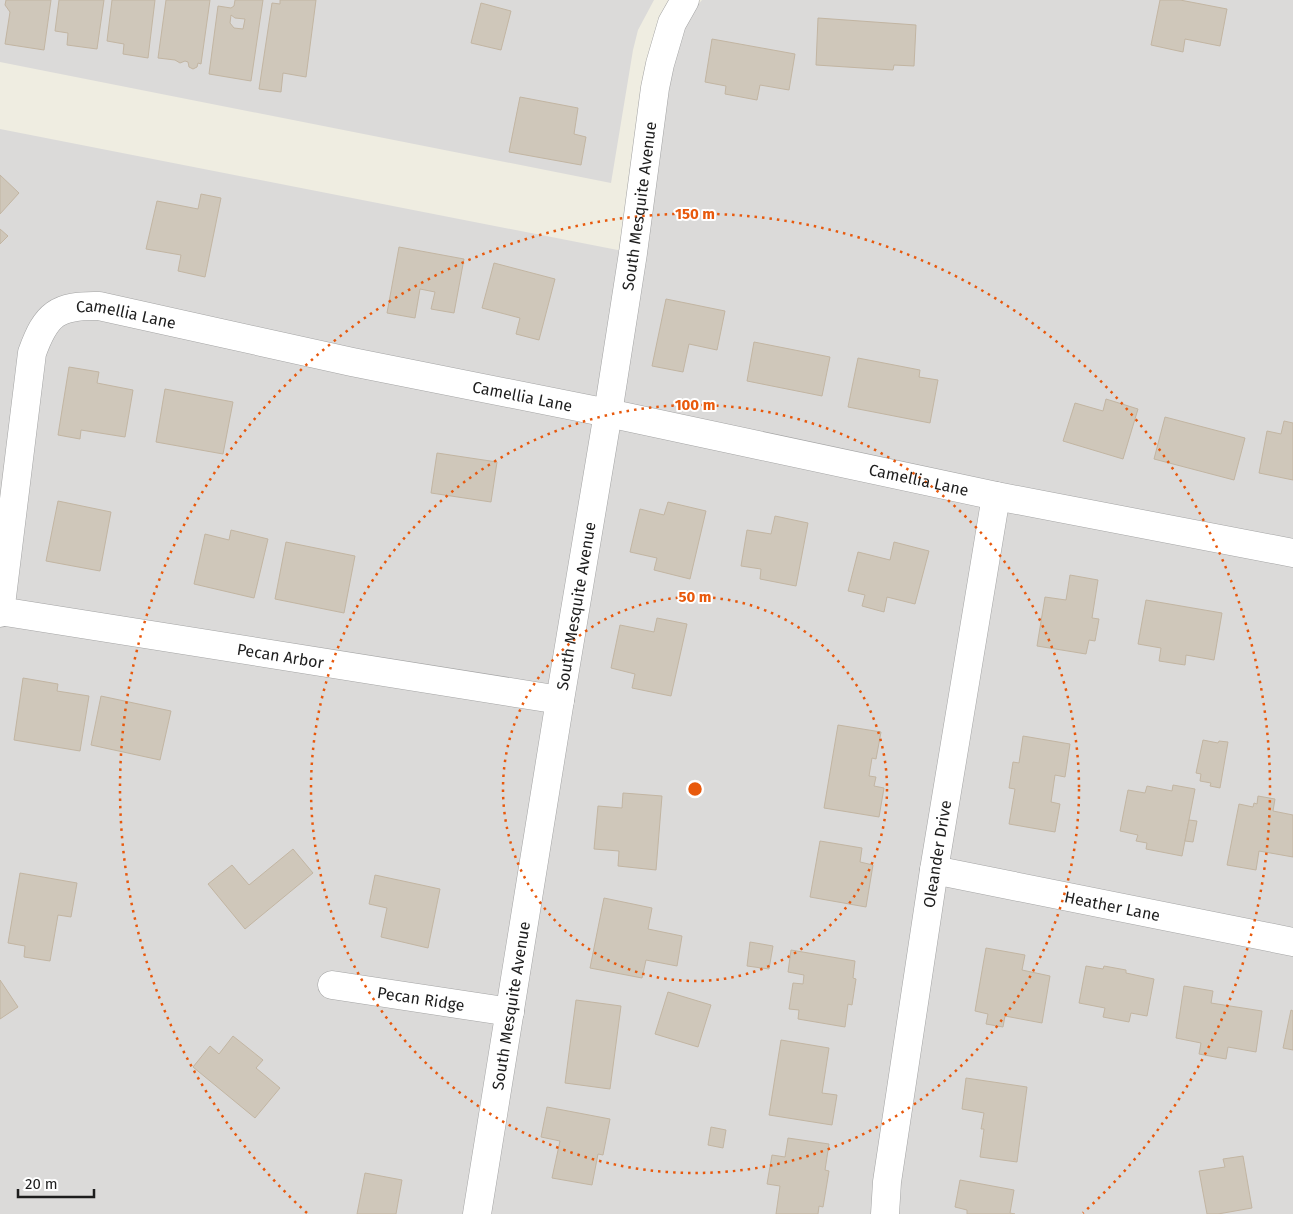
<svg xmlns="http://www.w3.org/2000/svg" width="1293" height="1214" viewBox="0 0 1293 1214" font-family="'Fira Sans',sans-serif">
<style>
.residential{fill:#dbdad9}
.building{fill:#cfc7ba;stroke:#c2b5a2;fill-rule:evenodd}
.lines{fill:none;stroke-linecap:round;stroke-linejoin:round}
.street-casing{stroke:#a4a4a4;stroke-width:29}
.street{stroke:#fff;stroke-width:28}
.ring{fill:none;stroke:#e8590c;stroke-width:2.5;stroke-dasharray:2.5 5}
.labels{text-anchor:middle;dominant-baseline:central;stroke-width:4;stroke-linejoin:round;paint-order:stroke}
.street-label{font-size:16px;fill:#1d1d1d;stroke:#fff}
.centre{fill:#e8590c;stroke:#fff;stroke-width:2.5}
.ring-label{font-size:15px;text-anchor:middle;font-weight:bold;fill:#e8590c;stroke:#fff;stroke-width:4;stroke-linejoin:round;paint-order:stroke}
</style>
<rect width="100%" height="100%" fill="#efede1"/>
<g class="residential">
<path d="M0 0H654L638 30 633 50 611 183 0 62Z"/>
<path d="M702 0H1293V1214H479L667 64 694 9Z"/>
<path d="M0 129 633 253 477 1214H0Z"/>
</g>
<g class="building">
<path d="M6 0H51L44 50 5 44 10 12 5 5Z"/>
<path d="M59 0H104L97 49 67 45 68 33 55 31Z"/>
<path d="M112 0H155L148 58 123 54 124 44 107 41Z"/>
<path d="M166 0H210L201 64 198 63 197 67 193 69 189 67 188 62 185 61 180 63 175 60 158 58Z"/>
<path d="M235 0H263L251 81 209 74 218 6 231 8 234 6ZM231 15 235 18 245 19 243 29 234 28 230 23Z"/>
<path d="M280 0H316L306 77 283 73 281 92 259 89 272 3 280 4Z"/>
<path d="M1160 0H1180L1227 9 1220 46 1185 39 1183 52 1151 45Z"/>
<path d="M481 3 511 11 501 50 471 43Z"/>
<path d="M818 18 916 25 914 66 894 65 893 70 816 65Z"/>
<path d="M712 39 795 54 789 90 760 85 757 100 725 94 726 86 705 82Z"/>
<path d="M520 97 578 108 574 134 586 137 581 165 509 152Z"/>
<path d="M0 175 19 193 0 214Z"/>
<path d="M201 194 221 198 205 277 178 271 181 255 146 249 157 201 198 209Z"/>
<path d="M0 229 8 236 0 244Z"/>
<path d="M399 247 464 259 454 313 431 309 435 292 420 289 415 318 387 313Z"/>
<path d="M494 263 555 279 539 340 516 334 520 318 482 308Z"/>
<path d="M666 299 725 311 717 350 689 344 683 372 652 366Z"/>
<path d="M754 342 830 357 822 396 747 381Z"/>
<path d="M858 358 920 370 919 377 938 380 930 423 848 407Z"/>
<path d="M69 367 99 372 97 383 133 390 125 437 81 430 80 439 58 435Z"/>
<path d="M165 389 233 402 223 454 156 442Z"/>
<path d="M1106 399 1138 409 1123 459 1063 441 1075 403 1103 411Z"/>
<path d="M1165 417 1245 438 1234 480 1154 459Z"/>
<path d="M1284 421 1293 423V480L1259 473 1267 431 1281 434Z"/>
<path d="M437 453 497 462 491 502 431 493Z"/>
<path d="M58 501 111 512 100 571 46 561Z"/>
<path d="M668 502 706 511 690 579 654 570 657 558 630 552 640 509 664 515Z"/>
<path d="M775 516 808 523 796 586 760 579 761 569 741 566 747 530 771 534Z"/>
<path d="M231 530 268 539 254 598 194 584 205 534 229 540Z"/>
<path d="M286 542 355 556 344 613 275 599Z"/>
<path d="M894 542 929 551 915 604 887 597 884 612 862 606 865 595 848 591 858 552 890 560Z"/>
<path d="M1070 575 1098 580 1092 618 1099 619 1095 641 1089 640 1086 654 1037 646 1045 597 1066 600Z"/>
<path d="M1146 600 1222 613 1214 660 1186 655 1185 665 1159 661 1161 648 1138 644Z"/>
<path d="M657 618 687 624 671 696 632 688 635 674 611 668 620 625 654 632Z"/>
<path d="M23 678 58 684 57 691 89 696 80 751 14 740Z"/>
<path d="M101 696 171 711 160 760 91 745Z"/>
<path d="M838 725 881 732 876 759 872 758 869 776 876 777 874 786 884 788 879 817 824 808Z"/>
<path d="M1023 736 1070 744 1065 777 1055 775 1051 802 1060 804 1055 832 1009 824 1015 789 1009 788 1013 762 1019 763Z"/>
<path d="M1203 740 1218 743 1219 741 1228 742 1220 788 1210 786 1211 783 1200 781 1201 774 1196 773Z"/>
<path d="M1173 785 1195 789 1182 856 1146 849 1147 843 1136 841 1138 835 1120 831 1128 790 1145 793 1147 786 1172 791Z"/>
<path d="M623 793 662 796 656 870 618 866 619 851 594 849 598 806 622 808Z"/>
<path d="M1258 796 1275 799 1273 811 1293 815V857L1259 851 1256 870 1227 865 1239 804 1253 807 1254 803 1257 804Z"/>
<path d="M1189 820 1197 821 1193 842 1185 841Z"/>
<path d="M820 841 862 848 860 862 873 865 866 907 810 897Z"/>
<path d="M293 849 313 873 245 929 208 884 232 865 249 885Z"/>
<path d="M20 873 77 883 71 917 58 915 50 961 24 957 25 946 8 943Z"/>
<path d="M375 875 440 889 428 948 381 937 387 908 369 904Z"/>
<path d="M604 898 652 908 648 929 682 936 677 966 646 960 642 978 590 968Z"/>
<path d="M750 942 773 946 769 969 747 966Z"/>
<path d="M986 948 1025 955 1022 970 1050 976 1042 1023 1005 1016 1003 1027 986 1024 988 1014 975 1011Z"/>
<path d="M791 950 855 961 853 978 856 979 852 1005 848 1004 845 1027 798 1019 799 1010 789 1009 793 983 803 984 804 975 788 972Z"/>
<path d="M1086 966 1103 969 1104 966 1126 970V973L1154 979 1147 1016 1131 1013 1129 1022 1103 1017 1105 1008 1079 1003Z"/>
<path d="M0 980 18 1007 0 1019Z"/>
<path d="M1184 986 1213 991 1211 1003 1262 1011 1256 1052 1228 1047 1226 1059 1199 1054 1201 1043 1176 1038Z"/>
<path d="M668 992 711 1005 698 1047 655 1034Z"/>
<path d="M576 1000 621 1006 610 1089 565 1083Z"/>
<path d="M1291 1010 1293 1011V1050L1283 1048Z"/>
<path d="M233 1036 263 1060 256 1068 280 1088 255 1118 193 1067 210 1046 219 1054Z"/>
<path d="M781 1040 829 1048 822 1093 837 1095 832 1125 769 1115Z"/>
<path d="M966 1078 1027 1087 1017 1162 980 1157 984 1129H981L984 1113 962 1109Z"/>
<path d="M547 1107 610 1119 603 1155 598 1154 592 1185 552 1178 560 1141 541 1137Z"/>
<path d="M711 1127 726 1130 723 1148 708 1145Z"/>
<path d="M788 1138 829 1144 825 1170 829 1171 823 1207 819 1206 818 1214H776L780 1186 767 1184 772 1155 785 1157Z"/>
<path d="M1243 1156 1252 1208 1218 1214H1207L1199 1171 1225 1167 1223 1159Z"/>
<path d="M365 1173 402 1180 396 1214H357Z"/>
<path d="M960 1180 1014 1190 1010 1213 1015 1214H967V1210L955 1207Z"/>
</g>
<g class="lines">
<g class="street-casing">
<g id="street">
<path id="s1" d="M0 611 560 700"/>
<path id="s2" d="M0 613 32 353C46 314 57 305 99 306L352 362 608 413 996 496 1293 553"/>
<path id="s3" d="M934 870 1293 942"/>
<path id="s4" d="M332 985 510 1012"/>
<path id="s5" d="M477 1214 560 700 608 413 633 253 655 88 660 64 672 23 685 0"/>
<path id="s6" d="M885 1214 887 1182 934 870 996 496"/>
</g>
</g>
<use href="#street" class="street"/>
</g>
<g class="ring">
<circle cx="695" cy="789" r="192"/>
<circle cx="695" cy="789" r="384"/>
<path d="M307 1213A575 575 0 1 1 1083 1213"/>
</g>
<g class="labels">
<g class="street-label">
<text stroke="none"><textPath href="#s5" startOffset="1021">South Mesquite Avenue</textPath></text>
<text stroke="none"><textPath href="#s2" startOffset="381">Camellia Lane</textPath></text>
<text stroke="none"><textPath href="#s2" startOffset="786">Camellia Lane</textPath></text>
<text stroke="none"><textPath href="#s2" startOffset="1191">Camellia Lane</textPath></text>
<text stroke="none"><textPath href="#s5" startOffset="616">South Mesquite Avenue</textPath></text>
<text stroke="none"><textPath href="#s1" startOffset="284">Pecan Arbor</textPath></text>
<text stroke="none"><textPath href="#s6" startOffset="364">Oleander Drive</textPath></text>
<text stroke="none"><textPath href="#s3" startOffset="182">Heather Lane</textPath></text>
<text stroke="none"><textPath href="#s4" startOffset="90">Pecan Ridge</textPath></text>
<text stroke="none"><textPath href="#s5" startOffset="211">South Mesquite Avenue</textPath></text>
</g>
</g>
<circle cx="695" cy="789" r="8" class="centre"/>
<g class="ring-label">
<text x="695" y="219">150 m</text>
<text x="695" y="410">100 m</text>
<text x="695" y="602">50 m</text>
</g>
<path d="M18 1189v8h76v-8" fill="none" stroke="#1d1d1d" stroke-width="2.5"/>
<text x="25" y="1189" font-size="15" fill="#1d1d1d" stroke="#ffffff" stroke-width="4" paint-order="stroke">20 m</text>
</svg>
